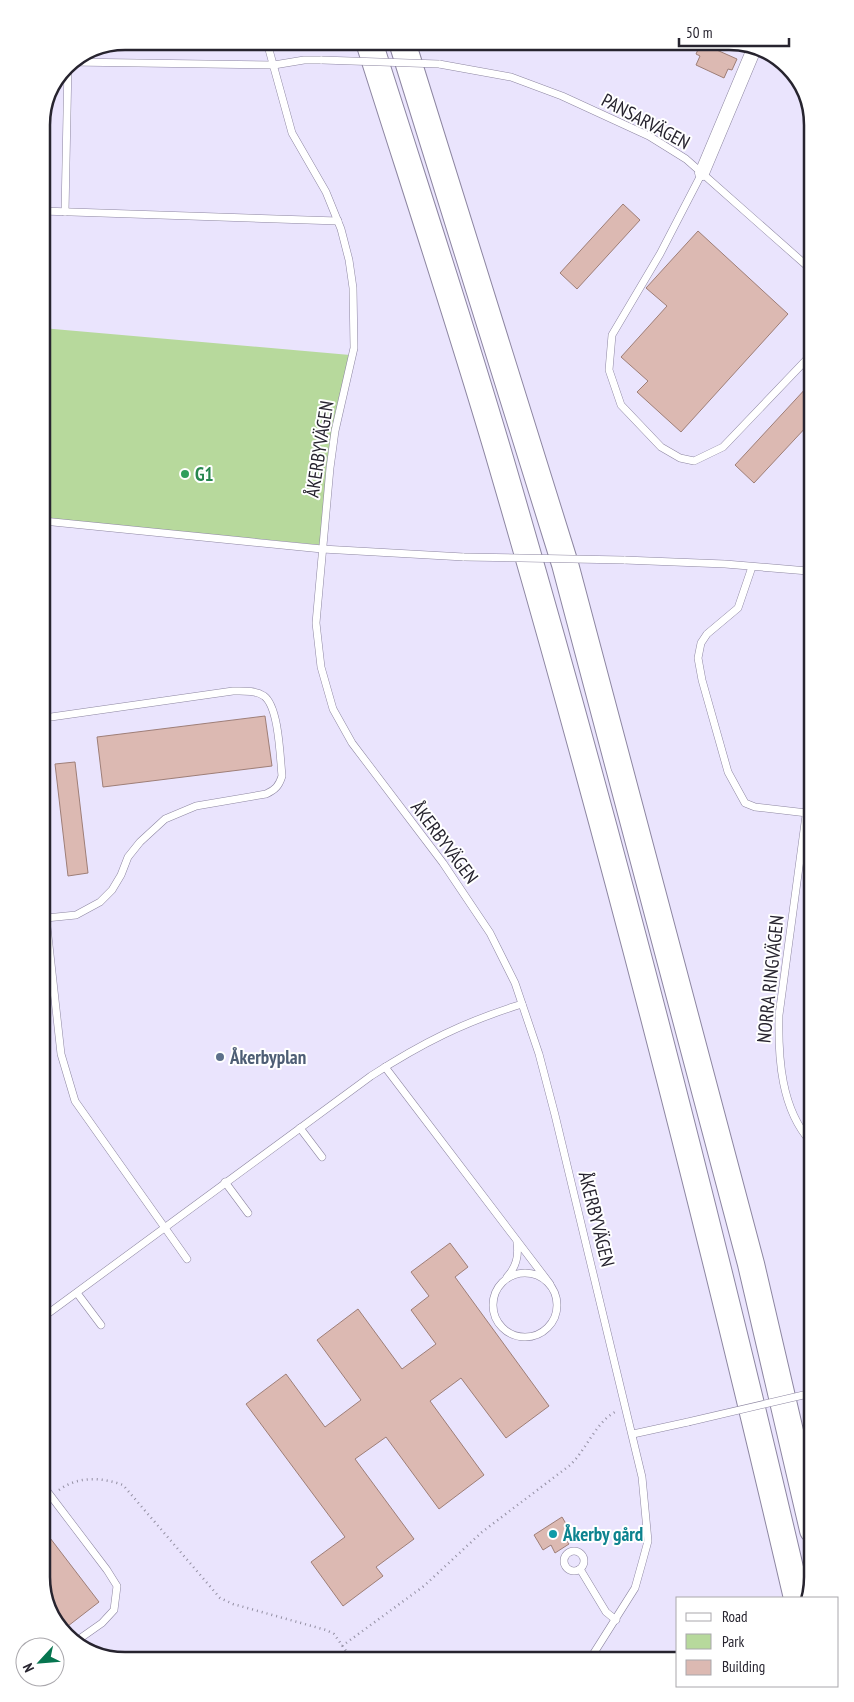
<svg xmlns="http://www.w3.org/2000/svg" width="854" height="1702" viewBox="0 0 854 1702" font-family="'PT Sans Narrow',sans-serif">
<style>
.green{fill:#b7d99c}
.building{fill:#dcb9b2;stroke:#9e7e77}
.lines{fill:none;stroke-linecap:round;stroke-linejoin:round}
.lane-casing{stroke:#8d86a1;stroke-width:8}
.street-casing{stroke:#8d86a1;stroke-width:15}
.highway-casing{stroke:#8d86a1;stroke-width:28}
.path{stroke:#938fa2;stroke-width:2.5;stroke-dasharray:1 4;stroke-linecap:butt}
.lane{stroke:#fff;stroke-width:7}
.street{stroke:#fff;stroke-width:14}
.highway{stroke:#fff;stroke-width:26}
.lane-bridge-casing{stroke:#8d86a1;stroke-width:8;stroke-linecap:butt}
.lane-bridge{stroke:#fff;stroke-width:7}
.leisure-dot{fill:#2e9e5b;stroke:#fff;stroke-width:2}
.service-dot{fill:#5c6f8a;stroke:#fff;stroke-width:2}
.culture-dot{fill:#0f9aa8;stroke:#fff;stroke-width:2}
.labels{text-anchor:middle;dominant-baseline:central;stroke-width:4;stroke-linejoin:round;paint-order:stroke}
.street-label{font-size:19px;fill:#27242f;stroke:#fff}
.leisure-label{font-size:19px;font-weight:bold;fill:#27864d;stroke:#fff;text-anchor:start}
.service-label{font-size:19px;font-weight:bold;fill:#4e5e75;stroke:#fff;text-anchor:start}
.culture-label{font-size:19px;font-weight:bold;fill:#0d838f;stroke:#fff;text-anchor:start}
.rim{fill:none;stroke:#27242f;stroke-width:2.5}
</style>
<rect width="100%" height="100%" fill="#eae4fd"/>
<path class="green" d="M42 328 350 355 320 545 43 518Z"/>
<g class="building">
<path d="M701 43 737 59 732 70 728 69 724 78 696 65 700 56 696 54Z"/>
<path d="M623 204 640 220 577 289 560 273Z"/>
<path d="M698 231 788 314 681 432 637 392 648 381 621 357 667 306 646 288Z"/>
<path d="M808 386V425L754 483 735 465Z"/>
<path d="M265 716 272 766 103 787 97 737Z"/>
<path d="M75 762 88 873 68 876 55 764Z"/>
<path d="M450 1243 468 1267 455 1277 549 1406 506 1438 461 1378 430 1401 484 1475 439 1509 386 1437 355 1459 414 1539 376 1567 383 1576 343 1606 311 1562 345 1537 246 1404 286 1374 325 1427 361 1400 317 1340 358 1309 402 1369 436 1344 411 1310 429 1296 411 1272Z"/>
<path d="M562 1517 571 1532 564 1537 569 1544 555 1553 551 1545 543 1550 534 1535Z"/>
<path d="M47 1534 99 1602 68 1626 53 1606 48 1609Z"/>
</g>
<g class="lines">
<g class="lane-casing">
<g id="lane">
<path d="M268 46 292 133 326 192 341 229 349 260 353 288 354 348 335 431 330 468 316 623 321 667 333 709 352 743 443 863 490 933 515 983 539 1054 555 1115 642 1477 648 1541 642 1563 635 1588 592 1656"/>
<path d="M71 62 274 65 304 60H322"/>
<path d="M439 64 511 77 562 96 649 136 686 159 807 266"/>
<path d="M702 173 660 254 612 335 609 370 621 405 661 447 680 458 694 461 723 447 808 358"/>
<path d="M42 211 338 221"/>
<path d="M65 212 68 64"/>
<path d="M43 521 322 549 464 557"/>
<path d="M624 560 725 564 808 571"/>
<path d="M752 567 738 608 707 634 701 643 698 658 702 680 728 772 745 803 755 807 807 813"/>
<path d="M44 718 233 691C243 691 255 690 264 696 279 707 280 757 282 776 279 786 275 790 266 794L196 806 165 819 140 842 128 857 121 875 112 890 100 902 76 915 46 918"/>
<path d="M809 793 779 1015C778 1058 781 1109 811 1142"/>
<path d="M45 909 61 1054 75 1101 187 1259"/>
<path d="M385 1067 550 1284"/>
<path d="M300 1128 322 1157"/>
<path d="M225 1182 248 1213"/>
<circle cx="525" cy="1305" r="32"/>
<path d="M507 1277C516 1267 519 1257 517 1243"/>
<path d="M77 1293 101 1325"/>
<path d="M46 1315 371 1076C422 1043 464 1022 522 1004"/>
<path d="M633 1434 688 1422"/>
<path d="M47 1491 107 1570 117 1586 114 1610 102 1623 75 1642"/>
<circle cx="574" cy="1561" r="10"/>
<path d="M580 1569 606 1612 616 1620"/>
</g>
</g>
<g class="street-casing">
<path id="street" d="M702 173 754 49"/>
</g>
<g class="highway-casing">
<g id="highway">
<path d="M370 45C414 184 460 322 501 462 611 838 708 1217 797 1598"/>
<path d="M403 45 565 564 751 1264 813 1530"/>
</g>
</g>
<g class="path">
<path d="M59 1490C78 1476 101 1477 123 1485L220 1598 233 1604 326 1630 334 1634 351 1658"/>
<path d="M342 1646 424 1586 482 1532 569 1466C586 1451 595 1423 615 1412"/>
</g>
<use href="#lane" class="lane"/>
<use href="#street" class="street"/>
<use href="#highway" class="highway"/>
<g class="lane-bridge-casing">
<g id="lane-bridge">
<path d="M322 60 439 64"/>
<path d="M464 557 624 560"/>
<path d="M688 1422 812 1393"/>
</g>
</g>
<use href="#lane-bridge" class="lane-bridge"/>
</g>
<circle class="leisure-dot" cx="185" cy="474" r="5"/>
<circle class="service-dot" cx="220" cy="1057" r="5"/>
<circle class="culture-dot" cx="553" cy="1534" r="5"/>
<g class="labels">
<g class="street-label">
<text transform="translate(646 121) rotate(28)">PANSARVÄGEN</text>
<text transform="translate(319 449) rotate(-81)">ÅKERBYVÄGEN</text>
<text transform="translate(445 842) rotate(53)">ÅKERBYVÄGEN</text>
<text transform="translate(770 979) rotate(-84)">NORRA RINGVÄGEN</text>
<text transform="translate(597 1219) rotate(76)">ÅKERBYVÄGEN</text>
</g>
<g class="leisure-label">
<text x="195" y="474">G1</text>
</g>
<g class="service-label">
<text x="230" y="1057">Åkerbyplan</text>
</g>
<g class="culture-label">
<text x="563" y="1534">Åkerby gård</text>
</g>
</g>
<path d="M0 0H854V1702H0ZM125 50H729A75 75 0 0 1 804 125V1577A75 75 0 0 1 729 1652H125A75 75 0 0 1 50 1577V125A75 75 0 0 1 125 50Z" fill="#fff" fill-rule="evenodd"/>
<path class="rim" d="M125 50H729A75 75 0 0 1 804 125V1577A75 75 0 0 1 729 1652H125A75 75 0 0 1 50 1577V125A75 75 0 0 1 125 50Z"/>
<rect x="676" y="1597" width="162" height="90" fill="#ffffff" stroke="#a9a7ac"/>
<rect x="686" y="1613" width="25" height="8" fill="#ffffff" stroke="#a9a7ac"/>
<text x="722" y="1622" font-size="15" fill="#27242f">Road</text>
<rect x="686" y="1634" width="25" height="15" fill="#b7d99c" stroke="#a9a7ac"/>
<text x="722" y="1647" font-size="15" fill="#27242f">Park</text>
<rect x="686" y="1660" width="25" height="15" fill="#dcb9b2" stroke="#a9a7ac"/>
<text x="722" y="1672" font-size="15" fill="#27242f">Building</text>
<g transform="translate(40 1662) rotate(244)"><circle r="24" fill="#ffffff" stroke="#a9a7ac"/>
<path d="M0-4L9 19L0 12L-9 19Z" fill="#06754f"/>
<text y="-8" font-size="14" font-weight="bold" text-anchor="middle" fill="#27242f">N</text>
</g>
<path d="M679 38v8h110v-8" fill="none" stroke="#27242f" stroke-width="2.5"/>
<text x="686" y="38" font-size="15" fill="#27242f" stroke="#ffffff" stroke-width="4" paint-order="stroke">50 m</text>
</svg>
